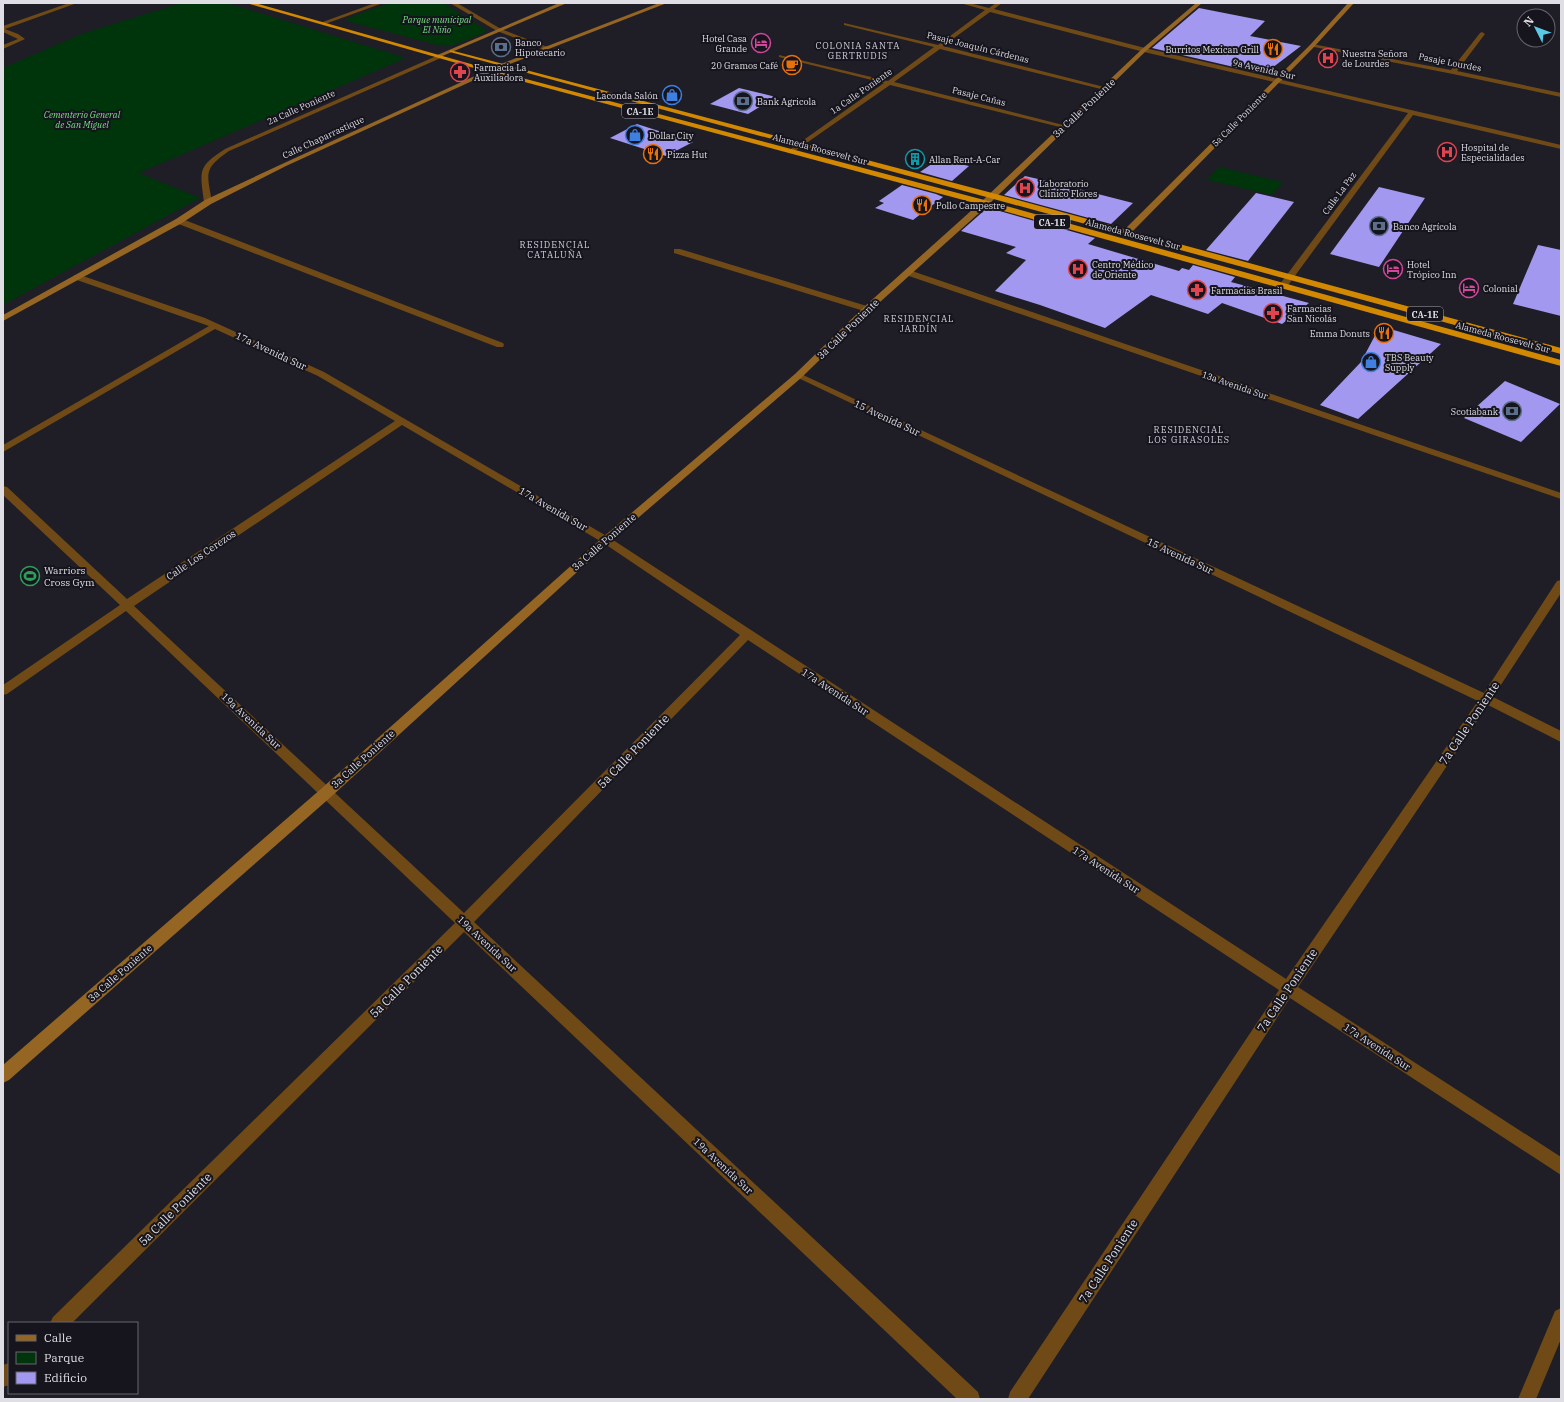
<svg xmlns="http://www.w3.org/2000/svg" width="1564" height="1402" viewBox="0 0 1564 1402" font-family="'IBM Plex Serif',serif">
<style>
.green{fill:#00340b}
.building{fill:#a398ef}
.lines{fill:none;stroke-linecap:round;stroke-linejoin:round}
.street{fill:#6f4a16;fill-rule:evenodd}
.secondary{fill:#946523;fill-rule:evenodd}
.highway{fill:#d28800;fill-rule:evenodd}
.labels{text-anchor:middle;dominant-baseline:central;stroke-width:4;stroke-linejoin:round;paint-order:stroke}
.far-park-label{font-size:9px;font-style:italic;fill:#79df88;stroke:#16151d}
.far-poi-label{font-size:9px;fill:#dfdee4;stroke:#16151d;text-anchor:start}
.far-neighbourhood-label{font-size:9px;letter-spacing:1px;fill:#cfceda;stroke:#16151d}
.far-street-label{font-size:9px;fill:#dfdee4;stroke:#16151d}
.shield{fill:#16151d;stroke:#a3a2a8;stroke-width:1}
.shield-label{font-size:9px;font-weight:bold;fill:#dfdee4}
.street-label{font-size:10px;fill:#dfdee4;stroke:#16151d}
.poi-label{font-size:10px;fill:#dfdee4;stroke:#16151d;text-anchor:start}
.near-street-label{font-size:12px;fill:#dfdee4;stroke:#16151d}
</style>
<rect width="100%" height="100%" fill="#1f1e27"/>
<g class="green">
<path d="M182 3H227L406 58 139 173 200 198 3 305V68L84 33Z"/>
<path d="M390 3H443L485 29 486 32 454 45 441 46 346 21 348 18Z"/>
<path d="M1219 167 1283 182 1272 195 1207 180Z"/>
</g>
<g class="building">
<path d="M1199 8 1265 21 1250 36 1301 46 1264 74 1152 48Z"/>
<path d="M739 88 776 97 748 114 710 104Z"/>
<path d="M637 124 693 142 666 156 610 138Z"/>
<path d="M939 159 969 166 952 181 920 172Z"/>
<path d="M1025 176 1047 181 1133 203 1111 224 1004 195Z"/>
<path d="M902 185 936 194 943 197 913 220 875 208 884 203 879 201Z"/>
<path d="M1379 187 1425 198 1379 267 1330 254Z"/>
<path d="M1256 193 1294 202 1248 261 1206 250Z"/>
<path d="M989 208 1095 238 1088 244 1179 271 1182 268 1189 270 1193 265 1235 277 1231 282 1309 303 1282 324 1222 303 1208 314 1151 295 1105 328 1040 305 995 291 1026 260 1006 253 1016 247 961 231 986 209Z"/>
<path d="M1538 245 1561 250V316L1513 304Z"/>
<path d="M1380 326 1441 344 1358 419 1320 405 1361 362Z"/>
<path d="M1505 381 1560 404 1521 442 1464 418Z"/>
</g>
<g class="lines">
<g class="street">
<path d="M69 3H77L5 29 18 34 25 39 3 49V45L18 39 3 32V26Z"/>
<path d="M375 3H383L325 24 320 23Z"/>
<path d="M450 3H457L501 29 550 48 545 49 497 31Z"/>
<path d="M960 3H969L989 8 996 3H1002L994 9 1145 48 1561 145V149L1413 115 1286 288H1283L1279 286 1280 284 1408 113 1144 52 990 12 943 46 1108 88 1105 90 940 49 894 82 1067 126 1064 128 890 85 792 153H788V151L884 83 779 57V55L888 81 934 47 844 25V23L938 45 985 10Z"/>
<path d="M1482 32 1485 34 1457 71 1561 93V97L1453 74 1309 46 1312 44 1451 70 1480 33Z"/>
<path d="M441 54 443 55V57L229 151C203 169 207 173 212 202L208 204 204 202C200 171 197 167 225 149Z"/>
<path d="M176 219H182L503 343 504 345 503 347H497L176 223Z"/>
<path d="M674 249H680L870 307 871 309 867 311H864L674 253Z"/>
<path d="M906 271H912L1561 493V499L906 275Z"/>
<path d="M74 275H80L205 318 324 372 610 538 1286 979 1478 701 794 376 798 373 801 374 1484 693 1557 581 1561 580V593L1493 697 1561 731V742L1488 705 1298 987 1561 1157V1175L1290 998 1028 1399H1008L1010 1392 1279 990 748 640 474 922 978 1392 980 1399H957L464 932 72 1323H50L53 1317 455 923 126 611 7 694 3 695V685L120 605 3 495V486L7 487 127 599 395 421 318 376 215 329 3 452V445L209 326 74 279ZM402 425 602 542 740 635 464 913 134 606Z"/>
<path d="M1561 1308V1339L1536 1399H1518L1555 1311Z"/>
<path d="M9 1363V1385L3 1387V1365Z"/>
</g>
<g class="secondary">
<path d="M559 3H567L440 57 435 56Z"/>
<path d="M659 3H667L505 66 286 166 211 204 182 223 3 321V315L176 219 205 200 282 164 501 64Z"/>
<path d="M1196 3H1202L1146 51 988 205 870 311 801 378 610 542 332 796 9 1080 3 1083V1065L322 788 602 538 795 374 864 307 982 201 1142 49Z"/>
<path d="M1348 3H1354L1314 47 1129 235H1123V231L1310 45Z"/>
</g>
<g class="highway">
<path d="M246 3H255L492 70 988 201 1561 360V366L982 205 488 72Z"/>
<path d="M450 50 996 194 1561 348V354L990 198 450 52Z"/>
</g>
</g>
<defs>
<g id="hotel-ring" transform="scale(1)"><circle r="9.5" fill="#16151d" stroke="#d1479c" stroke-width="1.5"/><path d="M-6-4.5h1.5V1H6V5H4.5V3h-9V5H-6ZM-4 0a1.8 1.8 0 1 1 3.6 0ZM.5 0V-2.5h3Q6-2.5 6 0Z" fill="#d1479c"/></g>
<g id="bank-ring" transform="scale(1)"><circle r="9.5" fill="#16151d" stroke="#5c6f8a" stroke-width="1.5"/><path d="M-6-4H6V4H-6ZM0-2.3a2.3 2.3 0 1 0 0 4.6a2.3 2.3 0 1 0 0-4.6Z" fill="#5c6f8a"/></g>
<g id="restaurant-ring" transform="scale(1)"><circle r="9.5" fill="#16151d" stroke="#e8710a" stroke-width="1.5"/><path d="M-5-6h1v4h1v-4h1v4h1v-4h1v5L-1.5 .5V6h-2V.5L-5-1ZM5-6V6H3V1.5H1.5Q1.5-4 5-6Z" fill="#e8710a"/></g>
<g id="hospital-ring" transform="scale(1)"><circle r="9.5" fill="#16151d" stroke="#e0444e" stroke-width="1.5"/><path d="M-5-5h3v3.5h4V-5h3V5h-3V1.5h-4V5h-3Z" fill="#e0444e"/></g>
<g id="cafe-ring" transform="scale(1)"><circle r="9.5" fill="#16151d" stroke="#e8710a" stroke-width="1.5"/><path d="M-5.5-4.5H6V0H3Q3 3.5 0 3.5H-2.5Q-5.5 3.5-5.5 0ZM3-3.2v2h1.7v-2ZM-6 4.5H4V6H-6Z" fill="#e8710a"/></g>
<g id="pharmacy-ring" transform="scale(1)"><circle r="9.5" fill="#16151d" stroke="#e0444e" stroke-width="1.5"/><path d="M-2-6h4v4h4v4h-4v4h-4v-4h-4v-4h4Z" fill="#e0444e"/></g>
<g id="shop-ring" transform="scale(1)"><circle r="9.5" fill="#16151d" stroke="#3f7fe0" stroke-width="1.5"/><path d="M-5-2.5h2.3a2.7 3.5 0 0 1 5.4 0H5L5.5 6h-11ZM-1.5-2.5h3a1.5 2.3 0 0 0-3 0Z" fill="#3f7fe0"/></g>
<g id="building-ring" transform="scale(1)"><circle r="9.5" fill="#16151d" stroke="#0f9aa8" stroke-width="1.5"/><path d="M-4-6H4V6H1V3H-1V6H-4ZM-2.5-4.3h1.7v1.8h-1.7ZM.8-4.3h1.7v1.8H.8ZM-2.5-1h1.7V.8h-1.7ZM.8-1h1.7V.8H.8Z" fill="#0f9aa8"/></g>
<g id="stadium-ring" transform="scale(1)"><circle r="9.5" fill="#16151d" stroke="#2e9e5b" stroke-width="1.5"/><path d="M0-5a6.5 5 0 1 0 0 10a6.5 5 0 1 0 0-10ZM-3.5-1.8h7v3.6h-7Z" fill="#2e9e5b"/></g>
</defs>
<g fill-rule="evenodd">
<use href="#hotel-ring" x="761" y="43"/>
<use href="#bank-ring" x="501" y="47"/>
<use href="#restaurant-ring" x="1273" y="49"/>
<use href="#hospital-ring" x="1328" y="58"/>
<use href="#cafe-ring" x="792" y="65"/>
<use href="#pharmacy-ring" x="460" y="72"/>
<use href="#shop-ring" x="672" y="95"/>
<use href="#bank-ring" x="743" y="101"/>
<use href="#shop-ring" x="635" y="135"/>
<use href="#hospital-ring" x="1447" y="152"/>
<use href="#restaurant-ring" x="653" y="154"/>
<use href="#building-ring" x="915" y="159"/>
<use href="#hospital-ring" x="1025" y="188"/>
<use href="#restaurant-ring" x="922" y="205"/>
<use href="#bank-ring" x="1379" y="226"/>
<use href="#hospital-ring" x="1078" y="269"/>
<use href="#hotel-ring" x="1393" y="269"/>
<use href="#hotel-ring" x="1469" y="288"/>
<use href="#pharmacy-ring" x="1197" y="290"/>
<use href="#pharmacy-ring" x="1273" y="313"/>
<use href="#restaurant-ring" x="1384" y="333"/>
<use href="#shop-ring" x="1371" y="362"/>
<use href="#bank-ring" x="1512" y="411"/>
<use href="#stadium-ring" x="30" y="576"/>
</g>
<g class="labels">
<g class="far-park-label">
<text x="437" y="19">Parque municipal<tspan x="437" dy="10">El Niño</tspan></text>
<text x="82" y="114">Cementerio General<tspan x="82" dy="10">de San Miguel</tspan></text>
</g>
<g class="far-poi-label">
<text x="747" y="38" text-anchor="end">Hotel Casa<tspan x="747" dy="10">Grande</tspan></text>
<text x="515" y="42">Banco<tspan x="515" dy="10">Hipotecario</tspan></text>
<text x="1259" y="49" text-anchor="end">Burritos Mexican Grill</text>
<text x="1342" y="53">Nuestra Señora<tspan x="1342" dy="10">de Lourdes</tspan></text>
<text x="778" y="65" text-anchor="end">20 Gramos Café</text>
<text x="474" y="67">Farmacia La<tspan x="474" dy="10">Auxiliadora</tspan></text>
<text x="658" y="95" text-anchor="end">Laconda Salón</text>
<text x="757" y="101">Bank Agricola</text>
<text x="649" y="135">Dollar City</text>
<text x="1461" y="147">Hospital de<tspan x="1461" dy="10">Especialidades</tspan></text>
<text x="667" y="154">Pizza Hut</text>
<text x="929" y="159">Allan Rent-A-Car</text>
<text x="1039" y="183">Laboratorio<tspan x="1039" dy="10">Clinico Flores</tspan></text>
<text x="936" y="205">Pollo Campestre</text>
<text x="1393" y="226">Banco Agrícola</text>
<text x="1092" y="264">Centro Médico<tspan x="1092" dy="10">de Oriente</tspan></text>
<text x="1407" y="264">Hotel<tspan x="1407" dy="10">Trópico Inn</tspan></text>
<text x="1483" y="288">Colonial</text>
<text x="1211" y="290">Farmacias Brasil</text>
<text x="1287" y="308">Farmacias<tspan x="1287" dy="10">San Nicolás</tspan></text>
<text x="1370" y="333" text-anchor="end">Emma Donuts</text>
<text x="1385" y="357">TBS Beauty<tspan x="1385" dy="10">Supply</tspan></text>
<text x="1498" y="411" text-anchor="end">Scotiabank</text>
</g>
<g class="far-neighbourhood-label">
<text x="858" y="45">COLONIA SANTA<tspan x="858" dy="10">GERTRUDIS</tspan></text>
<text x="555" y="244">RESIDENCIAL<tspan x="555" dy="10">CATALUÑA</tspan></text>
<text x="919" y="318">RESIDENCIAL<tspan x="919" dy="10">JARDÍN</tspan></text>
<text x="1189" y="429">RESIDENCIAL<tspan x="1189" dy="10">LOS GIRASOLES</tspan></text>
</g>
<g class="far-street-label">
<text transform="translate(978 47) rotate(14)">Pasaje Joaquín Cárdenas</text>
<text transform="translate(1450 62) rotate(11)">Pasaje Lourdes</text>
<text transform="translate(1264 69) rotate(13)">9a Avenida Sur</text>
<text transform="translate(861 91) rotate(-35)">1a Calle Poniente</text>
<text transform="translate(979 96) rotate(14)">Pasaje Cañas</text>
<text transform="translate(301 107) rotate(-24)">2a Calle Poniente</text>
<text transform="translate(1239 119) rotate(-45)">5a Calle Poniente</text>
<text transform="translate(323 137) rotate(-25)">Calle Chaparrastique</text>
<text transform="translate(820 149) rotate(15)">Alameda Roosevelt Sur</text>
<text transform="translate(1339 193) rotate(-54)">Calle La Paz</text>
<text transform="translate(1133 234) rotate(15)">Alameda Roosevelt Sur</text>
<text transform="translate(1503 337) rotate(15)">Alameda Roosevelt Sur</text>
<text transform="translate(1235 385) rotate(19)">13a Avenida Sur</text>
</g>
<g class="shield">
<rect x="622" y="104" width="36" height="14" rx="3"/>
<rect x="1034" y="215" width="36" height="14" rx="3"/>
<rect x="1407" y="307" width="36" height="14" rx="3"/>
</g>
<g class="shield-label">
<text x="640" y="111">CA-1E</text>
<text x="1052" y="222">CA-1E</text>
<text x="1425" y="314">CA-1E</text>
</g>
<g class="street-label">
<text transform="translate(1084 108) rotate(-43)">3a Calle Poniente</text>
<text transform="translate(848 329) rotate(-44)">3a Calle Poniente</text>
<text transform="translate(271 351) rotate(25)">17a Avenida Sur</text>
<text transform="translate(887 418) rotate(25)">15 Avenida Sur</text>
<text transform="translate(553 509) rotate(30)">17a Avenida Sur</text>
<text transform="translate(604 542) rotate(-41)">3a Calle Poniente</text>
<text transform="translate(201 555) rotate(-34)">Calle Los Cerezos</text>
<text transform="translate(1180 556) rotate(25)">15 Avenida Sur</text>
<text transform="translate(835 692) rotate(33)">17a Avenida Sur</text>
<text transform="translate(251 721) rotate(43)">19a Avenida Sur</text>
<text transform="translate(363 759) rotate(-42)">3a Calle Poniente</text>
<text transform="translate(1106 870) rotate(33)">17a Avenida Sur</text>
<text transform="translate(487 944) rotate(43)">19a Avenida Sur</text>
<text transform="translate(120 973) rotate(-41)">3a Calle Poniente</text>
<text transform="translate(1377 1047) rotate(33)">17a Avenida Sur</text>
<text transform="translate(723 1166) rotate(43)">19a Avenida Sur</text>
</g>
<g class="poi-label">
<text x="44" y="570">Warriors<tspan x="44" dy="12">Cross Gym</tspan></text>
</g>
<g class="near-street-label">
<text transform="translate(1469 723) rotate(-56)">7a Calle Poniente</text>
<text transform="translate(633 751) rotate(-46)">5a Calle Poniente</text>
<text transform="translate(406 981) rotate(-45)">5a Calle Poniente</text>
<text transform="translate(1287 990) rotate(-56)">7a Calle Poniente</text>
<text transform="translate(175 1209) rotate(-45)">5a Calle Poniente</text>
<text transform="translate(1108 1261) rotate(-57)">7a Calle Poniente</text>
</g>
</g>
<rect width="1564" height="1402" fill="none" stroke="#dfdee4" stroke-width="8"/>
<rect x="8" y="1322" width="130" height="72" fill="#16151d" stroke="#66656d"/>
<rect x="16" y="1335" width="20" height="6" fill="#946523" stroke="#66656d"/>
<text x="44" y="1342" font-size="12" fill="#dfdee4">Calle</text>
<rect x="16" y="1352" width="20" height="12" fill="#00340b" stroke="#66656d"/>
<text x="44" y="1362" font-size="12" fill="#dfdee4">Parque</text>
<rect x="16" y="1372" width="20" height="12" fill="#a398ef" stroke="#66656d"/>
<text x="44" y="1382" font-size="12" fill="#dfdee4">Edificio</text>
<g transform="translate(1536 28) rotate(312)"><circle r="19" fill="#16151d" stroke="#66656d"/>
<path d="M0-3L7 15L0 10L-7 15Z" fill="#5bc8e6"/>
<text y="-6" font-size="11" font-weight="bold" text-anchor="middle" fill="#dfdee4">N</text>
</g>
</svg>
